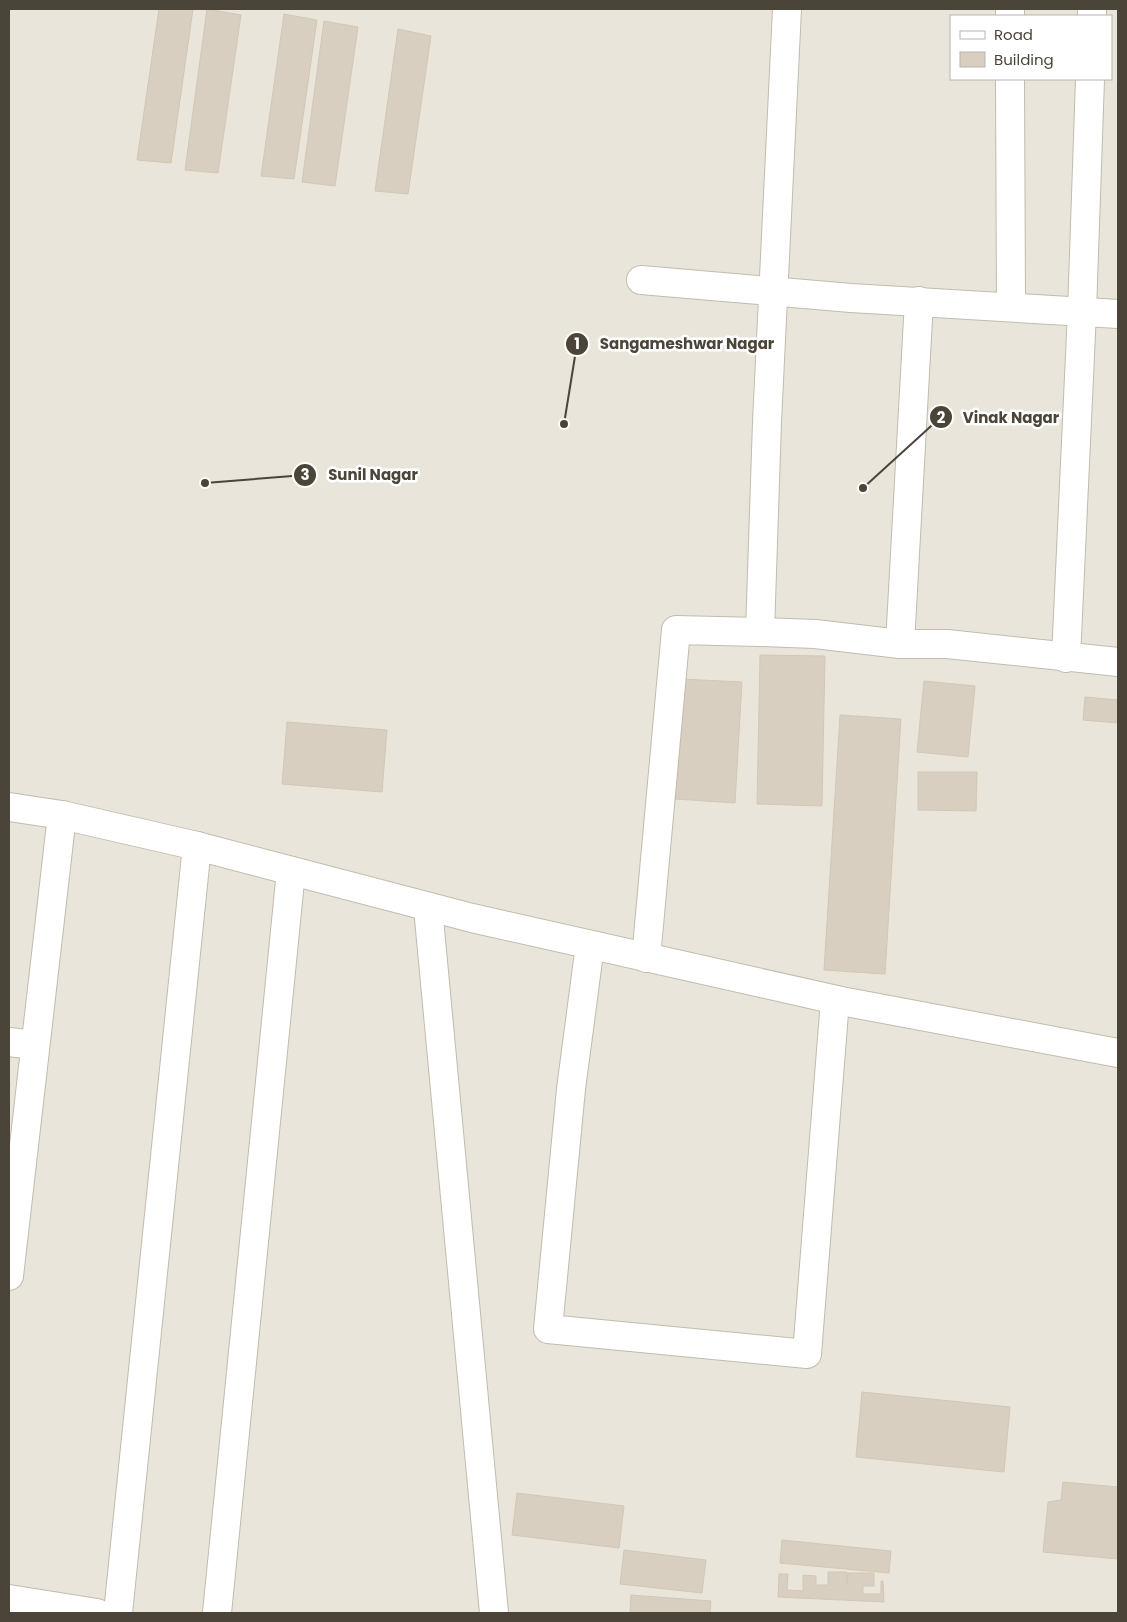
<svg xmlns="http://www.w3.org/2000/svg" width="1127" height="1622" viewBox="0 0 1127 1622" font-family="Poppins,sans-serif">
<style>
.residential{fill:#eae5da;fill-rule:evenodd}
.building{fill:#d8cfc1;stroke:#d3c7b4}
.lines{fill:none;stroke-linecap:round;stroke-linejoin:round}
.minor-casing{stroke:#c2bbae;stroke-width:30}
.minor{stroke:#fff;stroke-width:28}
.leader{fill:none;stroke:#4b4439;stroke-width:2}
.callout-dot{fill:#4b4439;stroke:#fff;stroke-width:2}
.mark-label{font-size:15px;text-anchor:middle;font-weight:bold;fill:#fff}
.callout-label{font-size:15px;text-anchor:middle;font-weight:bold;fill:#4b4439;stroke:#fff;stroke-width:5;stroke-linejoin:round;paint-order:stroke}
</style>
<rect width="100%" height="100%" fill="#f6f3ec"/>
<path class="residential" d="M9 9H1118V1613H9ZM951 16H1111V79H951Z"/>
<g class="building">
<path d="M159 9H193L171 163 137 160Z"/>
<path d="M207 9 241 15 218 173 185 170Z"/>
<path d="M284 14 317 20 294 179 261 176Z"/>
<path d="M324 21 358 27 335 186 302 182Z"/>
<path d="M398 29 431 36 408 194 375 191Z"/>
<path d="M760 655 825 656 822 806 757 804Z"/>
<path d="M682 679 742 682 735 803 675 799Z"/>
<path d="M924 681 975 686 968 757 917 752Z"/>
<path d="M1085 697 1118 700V723L1083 720Z"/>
<path d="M840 715 901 719 885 974 824 970Z"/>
<path d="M287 722 387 730 382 792 282 784Z"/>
<path d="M918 772H977L976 811 918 810Z"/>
<path d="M862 1392 1010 1407 1004 1472 856 1457Z"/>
<path d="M1063 1482 1118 1487V1559L1043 1552 1048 1502 1061 1500Z"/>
<path d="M517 1493 624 1506 619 1548 512 1535Z"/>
<path d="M782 1540 891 1551 889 1573 780 1563Z"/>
<path d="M624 1550 706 1560 702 1593 620 1584Z"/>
<path d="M828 1572H847V1584L848 1573H874V1586H863V1594H881V1581H883L884 1602 778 1597 779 1574H788L787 1590 803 1591V1575L816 1576V1585H828Z"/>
<path d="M631 1595 711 1601 710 1613H630Z"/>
</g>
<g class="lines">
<g class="minor-casing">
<g id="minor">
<path d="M1010 9V16"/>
<path d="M1092 16V9"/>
<path d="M1010 79 1011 306"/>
<path d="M641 280 851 298 1118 314"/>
<path d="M760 632 815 634 900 644H947L1118 662"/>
<path d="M900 644 919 301"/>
<path d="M1066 658 1082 312 1090 79"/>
<path d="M9 807 62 815 197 846 472 918 841 1001 1118 1053"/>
<path d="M428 908 494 1613"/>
<path d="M590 945 571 1089 548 1329 807 1354 835 1000"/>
<path d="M646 958 676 630 760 632 767 422 787 9"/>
<path d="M9 1042 35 1045"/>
<path d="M9 1276 62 815"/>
<path d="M9 1599 97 1613"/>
<path d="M118 1613 197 846"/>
<path d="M217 1613 291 871"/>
</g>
</g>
<use href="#minor" class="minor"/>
</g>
<path class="leader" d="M564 424L577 344M863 488L941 417M205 483L305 475"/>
<g class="callout-dot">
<circle cx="564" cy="424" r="5"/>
<circle cx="863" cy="488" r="5"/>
<circle cx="205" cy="483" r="5"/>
<circle cx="577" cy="344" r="12"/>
<circle cx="941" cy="417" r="12"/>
<circle cx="305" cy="475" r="12"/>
</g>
<g class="mark-label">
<text x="577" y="349">1</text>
<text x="941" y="423">2</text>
<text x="305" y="480">3</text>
</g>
<g class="callout-label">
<text x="687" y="349">Sangameshwar Nagar</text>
<text x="1011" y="423">Vinak Nagar</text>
<text x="373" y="480">Sunil Nagar</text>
</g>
<rect width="1127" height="1622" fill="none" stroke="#4b4439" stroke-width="20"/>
<rect x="950" y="15" width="162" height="65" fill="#ffffff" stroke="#b7b4b0"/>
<rect x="960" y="31" width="25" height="8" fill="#ffffff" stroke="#b7b4b0"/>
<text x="994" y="40" font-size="15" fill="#4b4439">Road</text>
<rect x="960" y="52" width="25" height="15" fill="#d8cfc1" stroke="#b7b4b0"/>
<text x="994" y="65" font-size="15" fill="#4b4439">Building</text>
</svg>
